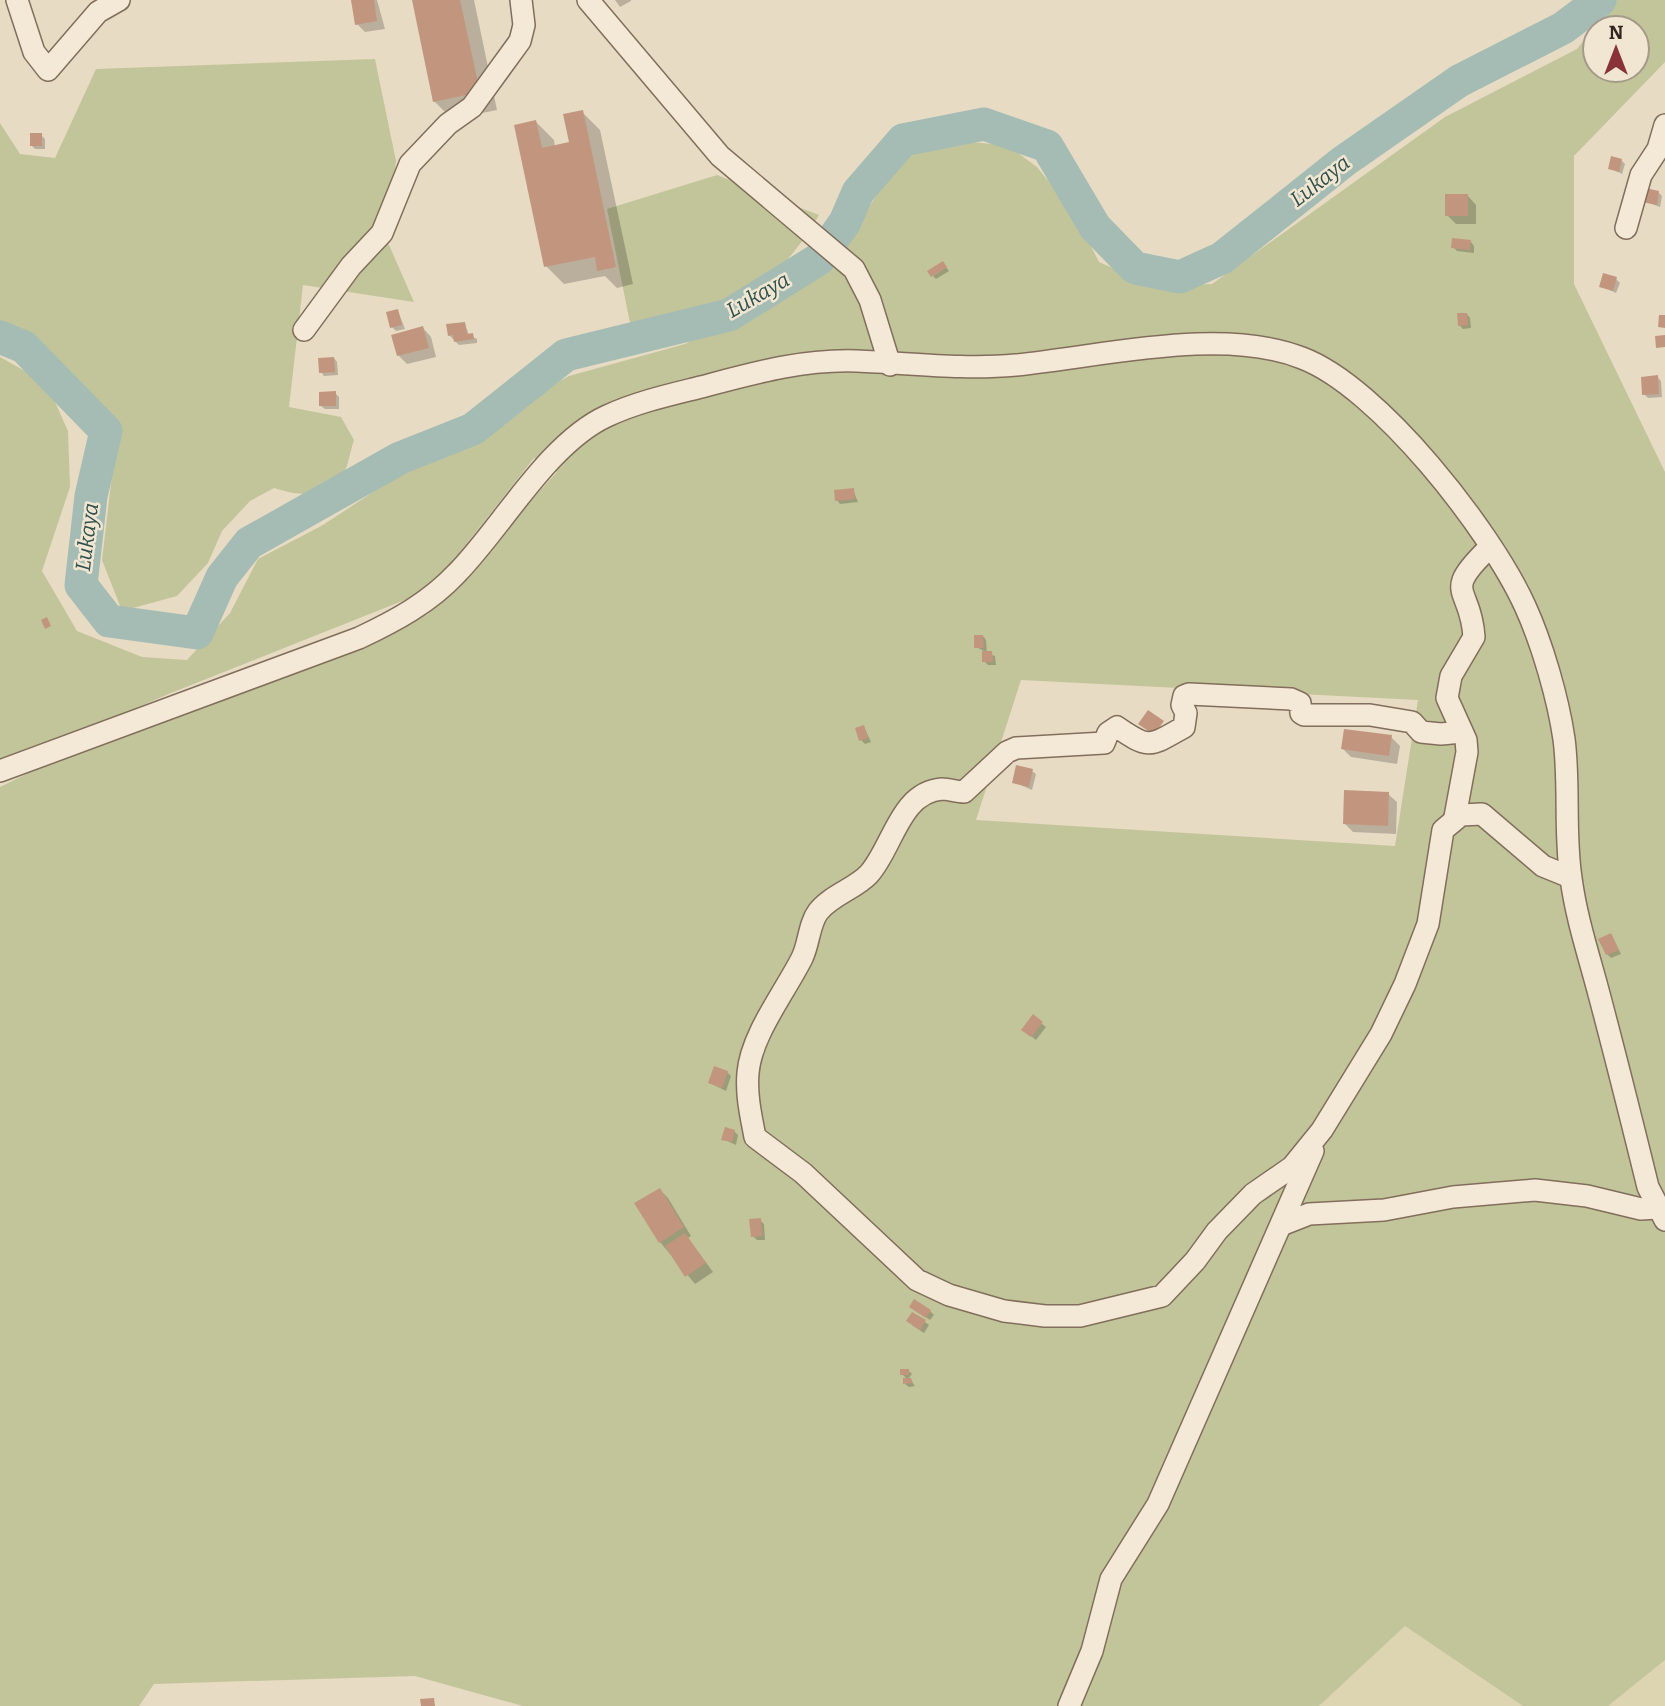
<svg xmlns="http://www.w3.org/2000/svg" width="1665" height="1706" viewBox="0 0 1665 1706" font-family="Bitter,serif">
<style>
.farmland{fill:#ddd4b2}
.green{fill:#c2c599;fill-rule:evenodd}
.shadow{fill:#0003}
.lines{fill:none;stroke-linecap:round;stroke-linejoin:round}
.river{stroke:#a5bcb4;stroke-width:33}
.building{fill:#c2967e}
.minor-casing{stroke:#816e5c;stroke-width:24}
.minor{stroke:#f4e9d6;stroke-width:21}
.labels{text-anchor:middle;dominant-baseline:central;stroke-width:5;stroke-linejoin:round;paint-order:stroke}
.water-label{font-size:21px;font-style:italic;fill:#2f504d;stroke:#f1e6d2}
</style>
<rect width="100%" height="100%" fill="#e8dbc4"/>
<g class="farmland">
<path d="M1405 1626 1523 1706H1319Z"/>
<path d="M1665 1660V1706H1608Z"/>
</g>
<g class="green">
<path d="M1616 0H1665V62L1574 156V284L1665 472V1660L1608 1706H1523L1405 1626 1319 1706H523L415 1676 154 1684 139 1706H0V787L83 746 428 614 557 472 534 458 430 590 171 693 0 767V357L25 371 55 402 68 431 70 487 42 571 77 631 142 657 187 660 230 613 258 559 323 525 396 477 506 424 517 404 569 376 685 344 794 290 828 269 856 229 899 157 955 141 1007 145 1037 167 1074 213 1099 262 1156 287 1212 284 1445 117 1577 49ZM1595 28H1637V70H1595ZM1021 680 1418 700 1395 846 976 820Z"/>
<path d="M375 59 396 161 386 238 414 302 303 285 289 407 341 417 354 440C350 451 348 469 341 478 325 500 296 495 274 488L250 501 222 531 208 563 177 596 122 611 102 560 117 433 101 407 19 328 0 322V123L20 154 55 158 96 69Z"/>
<path d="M717 175 819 215C797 253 765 291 722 307 694 316 659 318 630 323L607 209Z"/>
</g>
<g class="shadow">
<path d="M353 0H377L385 29 365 32 357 24Z"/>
<path d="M413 0H474L497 110 452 119 434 101Z"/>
<path d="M615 0H631V1L620 7Z"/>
<path d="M582 112 600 130 633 284 617 288 605 276 564 284 546 266 536 122 554 140 555 147 571 143Z"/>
<path d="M41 135 45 139V149H35L31 145Z"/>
<path d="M1621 160 1625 164 1622 174 1610 168Z"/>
<path d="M1658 192 1662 196 1660 207 1644 201Z"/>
<path d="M1468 196 1476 205V224H1456L1447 215Z"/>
<path d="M1471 242 1474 246V253L1457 251 1453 247Z"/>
<path d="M946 267 949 271 936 279 933 276Z"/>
<path d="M1616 279 1620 283 1616 293 1601 286Z"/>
<path d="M398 311 405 329 396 331 392 327Z"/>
<path d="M1467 314 1470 318 1471 328 1463 329 1459 325Z"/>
<path d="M465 324 469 335 477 339V343L459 345 449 335Z"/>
<path d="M423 328 431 337 436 357 407 364 398 355Z"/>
<path d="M334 358 337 362 338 375 324 376 321 372Z"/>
<path d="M1657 377 1661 381 1662 397 1648 398 1644 394Z"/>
<path d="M335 393 339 397V409H325L321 406Z"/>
<path d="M853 490 858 502 840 504 837 500Z"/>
<path d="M983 636 986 640 987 653 995 656 996 665H988L984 661V651L976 647Z"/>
<path d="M864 727 871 742 865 744 861 740Z"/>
<path d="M1391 737 1400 746 1397 764 1351 757 1343 749Z"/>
<path d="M1032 771 1036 774 1032 790 1014 782Z"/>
<path d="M1388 794 1397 802 1396 834 1353 832 1345 824Z"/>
<path d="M1611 935 1621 954 1611 958 1607 954Z"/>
<path d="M1033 1017 1046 1027 1036 1040 1027 1033Z"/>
<path d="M727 1072 731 1076 726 1091 710 1083Z"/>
<path d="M734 1131 738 1135 736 1145 723 1139Z"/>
<path d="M660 1190 668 1198 691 1236 688 1238 713 1272 695 1284 660 1242Z"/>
<path d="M760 1220 764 1224 765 1240H757L753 1236Z"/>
<path d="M915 1310 930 1311 934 1315 930 1320Z"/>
<path d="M925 1322 929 1325 924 1333 912 1325Z"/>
<path d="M908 1370 912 1374 909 1378 915 1386 909 1387 905 1384 908 1380 902 1374Z"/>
</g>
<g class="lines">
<path class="river" d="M0 337 24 347 106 431 91 496 81 585 109 621 197 633 222 577 249 543 400 458 473 429 566 355 729 315 819 259 845 222 858 192 903 140 984 124 1047 146 1095 227 1135 268 1180 277 1222 258 1344 161 1459 81 1563 28 1600 0"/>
</g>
<g class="building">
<path d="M351 0H374L377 21 355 25Z"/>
<path d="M412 0H460L480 92 433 102Z"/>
<path d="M583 110 616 267 597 271 595 257 544 267 514 125 536 120 542 148 569 142 563 114Z"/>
<rect x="30" y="133" width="12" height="13"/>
<path d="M1611 156 1622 159 1619 172 1608 169Z"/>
<path d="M1645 188 1659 191 1657 205 1642 202Z"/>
<rect x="1445" y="194" width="23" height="22"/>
<path d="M1452 238 1471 240 1470 250 1451 248Z"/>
<path d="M943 261 947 267 931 277 927 271Z"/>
<path d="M1603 273 1617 277 1613 291 1599 287Z"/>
<path d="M398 309 402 325 390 328 386 312Z"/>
<path d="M1457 313H1467L1468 325 1458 326Z"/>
<path d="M1659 315H1665V328L1658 327Z"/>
<path d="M465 322 467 334 473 333 474 339 454 342 453 335 448 336 446 324Z"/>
<path d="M423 326 429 348 397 356 391 335Z"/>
<path d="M1665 335V347L1656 348 1655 336Z"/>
<path d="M334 357 335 372 319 373 318 358Z"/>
<path d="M1658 375 1659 394 1642 395 1641 377Z"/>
<path d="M336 391V406H319V392Z"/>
<path d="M854 488 855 499 835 501 834 490Z"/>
<path d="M47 617 51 626 45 629 41 620Z"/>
<path d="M974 635H983L984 648H974Z"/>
<path d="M982 651H992L993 662H982Z"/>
<path d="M1148 710 1164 721 1154 735 1138 724Z"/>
<path d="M864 725 868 738 859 741 855 728Z"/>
<path d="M1344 729 1392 735 1389 756 1341 749Z"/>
<path d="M1016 765 1033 769 1029 787 1012 783Z"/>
<path d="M1344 790 1389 792 1388 826 1343 824Z"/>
<path d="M1611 933 1619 950 1606 955 1598 939Z"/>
<path d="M1033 1014 1043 1022 1031 1037 1021 1030Z"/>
<path d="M714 1066 728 1071 722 1088 708 1083Z"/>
<path d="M725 1127 735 1130 732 1142 721 1140Z"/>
<path d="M660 1188 684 1227 659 1243 634 1203Z"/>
<path d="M761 1218 762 1236 751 1237 749 1219Z"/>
<path d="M685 1233 706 1263 685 1277 665 1246Z"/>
<path d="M914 1299 931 1310 926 1318 909 1307Z"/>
<path d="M912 1312 926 1320 920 1330 906 1321Z"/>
<rect x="900" y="1369" width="9" height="6"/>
<path d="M903 1378H911L913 1383 903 1384Z"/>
<path d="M434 1698 435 1706H421L420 1699Z"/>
</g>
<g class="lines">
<g class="minor-casing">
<g id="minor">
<path d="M17 0 34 52 48 70 98 12 119 0"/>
<path d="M588 0 720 156 854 269 870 300 890 365"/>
<path d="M1626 228 1641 175 1658 149 1665 125"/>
<path d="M304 330 351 266 382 233 410 164 448 124 472 107 520 41 524 25 521 0"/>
<path d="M1462 732 1441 734 1421 732 1412 722 1370 715H1304L1301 713 1300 703 1291 699 1189 694 1184 696 1182 705 1186 713 1184 727C1150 746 1150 750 1117 727L1108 733 1104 743 1016 748 1007 752 964 792C957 792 949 789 942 789 900 792 893 847 869 874 855 889 831 895 818 912 809 924 809 944 802 958 785 992 751 1035 748 1073 746 1095 751 1116 755 1137L803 1173 917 1280 949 1295 1004 1311 1045 1316H1080L1162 1296 1195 1261 1217 1231 1253 1194 1292 1167 1322 1130 1381 1034 1405 984 1428 924 1443 830 1461 815 1482 814 1543 866 1570 877"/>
<path d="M0 771 359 638C395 621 429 603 457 573 502 527 548 443 607 416 637 402 669 395 701 387 754 373 803 359 857 361 911 363 963 370 1016 365 1100 357 1221 326 1302 358 1379 387 1491 531 1525 606 1542 643 1558 698 1564 739 1570 785 1564 832 1571 878 1576 917 1589 956 1599 994 1616 1058 1632 1122 1648 1187L1665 1220"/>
<path d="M1455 817 1467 752 1466 740 1447 698 1451 676 1474 637C1471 585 1440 595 1490 547"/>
<path d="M1281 1225 1309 1214 1384 1210 1453 1197 1535 1190 1587 1196 1641 1209 1657 1208"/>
<path d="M1069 1706 1092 1651 1111 1579 1158 1504 1313 1151"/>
</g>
</g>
<use href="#minor" class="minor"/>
</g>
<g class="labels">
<g class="water-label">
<text transform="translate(1320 181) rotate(-38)">Lukaya</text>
<text transform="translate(758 295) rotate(-30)">Lukaya</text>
<text transform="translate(87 537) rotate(-83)">Lukaya</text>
</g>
</g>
<g transform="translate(1616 49)"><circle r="33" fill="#f1e6d2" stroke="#a59a8a" stroke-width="2"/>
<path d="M0-5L12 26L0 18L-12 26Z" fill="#893338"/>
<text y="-10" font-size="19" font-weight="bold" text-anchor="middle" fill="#32271f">N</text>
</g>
</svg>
